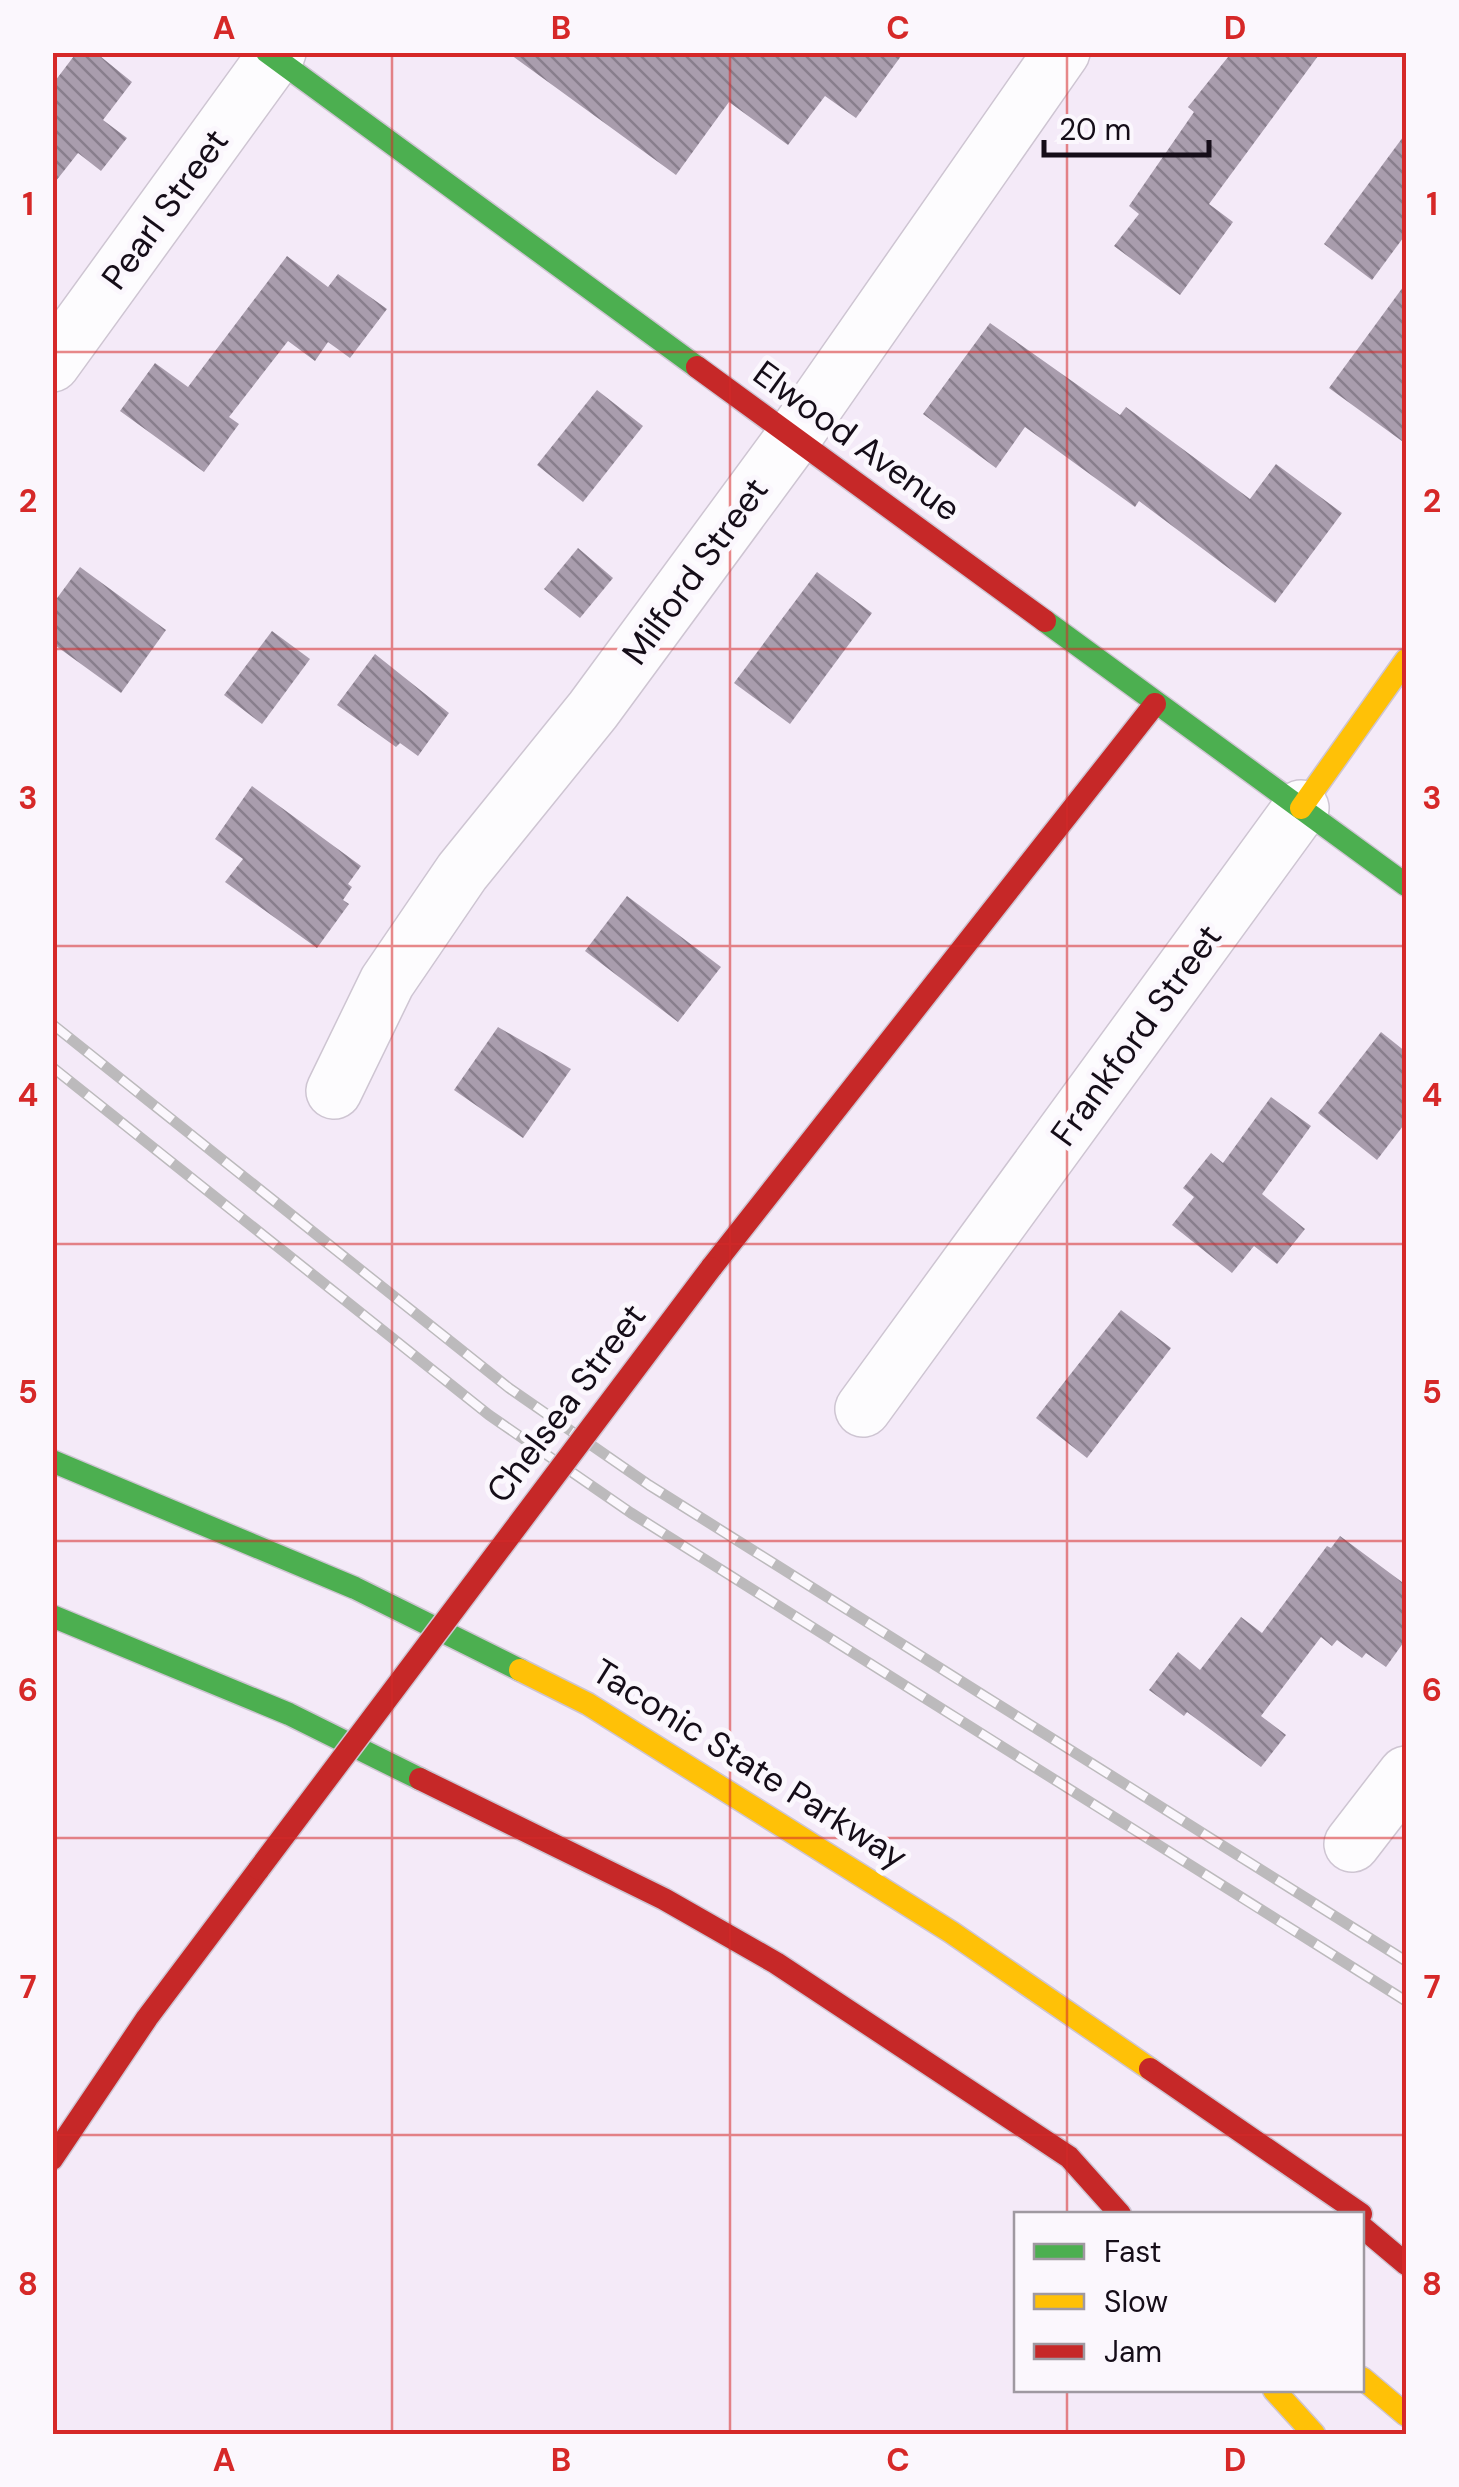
<svg xmlns="http://www.w3.org/2000/svg" width="1459" height="2487" viewBox="0 0 1459 2487" font-family="'DM Sans',sans-serif">
<style>
.building{fill:url(#building-back-hatch)}
.lines{fill:none;stroke-linecap:round;stroke-linejoin:round}
.street-casing{stroke:#cec5d2;stroke-width:58}
.fast-casing{stroke:#cec5d2;stroke-width:25}
.slow-casing{stroke:#cec5d2;stroke-width:25}
.jam-casing{stroke:#cec5d2;stroke-width:25}
.street{stroke:#fdfcfe;stroke-width:55}
.fast{stroke:#4caf50;stroke-width:22}
.slow{stroke:#ffc107;stroke-width:22}
.jam{stroke:#c62828;stroke-width:22}
.rail-casing{stroke:#bcbabc;stroke-width:11}
.rail{stroke:#fbf7fd;stroke-width:8;stroke-dasharray:22;stroke-linecap:butt}
.jam-bridge-casing{stroke:#cec5d2;stroke-width:25;stroke-linecap:butt}
.jam-bridge{stroke:#c62828;stroke-width:22}
.grid{fill:none;stroke:#d62828;stroke-width:2.5;stroke-opacity:0.55}
.labels{text-anchor:middle;dominant-baseline:central;stroke-width:10;stroke-linejoin:round;paint-order:stroke}
.street-label{font-size:35px;fill:#150d18;stroke:#fbf7fd}
.neatline{fill:none;stroke:#d62828;stroke-width:4}
.grid-label{font-size:32px;text-anchor:middle;font-weight:bold;fill:#d62828}
</style>
<defs>
<pattern id="building-back-hatch" width="6" height="6" patternUnits="userSpaceOnUse" patternTransform="scale(2.5)"><rect width="6" height="6" fill="#a99dad"/><path d="M-1 5l2 2M0 0l6 6M5-1l2 2" fill="none" stroke="#887e8c"/></pattern>
</defs>
<rect width="100%" height="100%" fill="#f4eaf8"/>
<g class="building">
<path d="M77 52H95L132 82 103 120 127 138 101 171 78 153 52 186V85Z"/>
<path d="M507 52H904L856 118 825 96 788 145 729 102 676 175Z"/>
<path d="M1232 52H1321L1209 204 1233 222 1180 295 1114 246 1139 214 1129 206 1194 112 1188 107Z"/>
<path d="M1406 133V234L1372 280 1324 244Z"/>
<path d="M287 256 328 287 338 274 387 309 350 358 328 342 315 361 288 341 229 417 239 424 204 472 120 411 155 363 188 387Z"/>
<path d="M1406 283V444L1329 388Z"/>
<path d="M990 323 1120 415 1126 407 1250 499 1276 464 1342 513 1275 603 1139 501 1135 507 1025 427 996 468 923 414Z"/>
<path d="M597 390 643 426 583 502 537 465Z"/>
<path d="M578 548 613 578 580 618 544 589Z"/>
<path d="M80 567 166 630 121 693 52 643V605Z"/>
<path d="M817 572 872 613 790 724 734 683Z"/>
<path d="M272 631 310 659 262 724 224 695Z"/>
<path d="M375 654 449 713 418 756 400 743 396 747 337 705Z"/>
<path d="M252 786 361 866 348 884 352 887 343 900 349 904 317 948 225 882 243 859 215 839Z"/>
<path d="M627 896 721 967 678 1022 585 951Z"/>
<path d="M498 1027 571 1069 523 1138 454 1090Z"/>
<path d="M1381 1032 1406 1052V1122L1377 1160 1318 1113Z"/>
<path d="M1271 1097 1311 1126 1262 1194 1305 1229 1277 1264 1254 1246 1232 1273 1172 1225 1194 1197 1183 1188 1211 1153 1223 1163Z"/>
<path d="M1121 1310 1171 1348 1087 1458 1036 1418Z"/>
<path d="M1340 1536 1406 1585V1639L1386 1667 1366 1653 1362 1658 1337 1640 1332 1646 1321 1637 1261 1716 1286 1735 1261 1767 1187 1712 1184 1716 1149 1690 1178 1652 1200 1670 1241 1617 1262 1633 1327 1546 1331 1548Z"/>
</g>
<g class="lines">
<g class="street-casing">
<g id="street">
<path d="M52 364 278 52"/>
<path d="M334 1091 387 982 462 872 593 710 793 438 1062 52"/>
<path d="M863 1409 1301 808"/>
<path d="M1352 1844 1406 1774"/>
</g>
</g>
<g class="fast-casing">
<g id="fast">
<path d="M267 52 697 367"/>
<path d="M1045 621 1406 885"/>
<path d="M52 1461 355 1588 520 1670"/>
<path d="M52 1616 289 1714 420 1779"/>
</g>
</g>
<g class="slow-casing">
<g id="slow">
<path d="M1301 808 1406 660"/>
<path d="M520 1670 588 1704 951 1932 1150 2069"/>
<path d="M1362 2378 1406 2415"/>
<path d="M1274 2390 1314 2434"/>
</g>
</g>
<g class="jam-casing">
<g id="jam">
<path d="M697 367 1045 621"/>
<path d="M711 1268 1155 704"/>
<path d="M420 1779 664 1899 776 1963 1069 2157 1120 2214"/>
<path d="M1150 2069 1361 2214"/>
<path d="M52 2159 147 2018 259 1869"/>
<path d="M1362 2227 1406 2264"/>
</g>
</g>
<use href="#street" class="street"/>
<use href="#fast" class="fast"/>
<use href="#slow" class="slow"/>
<use href="#jam" class="jam"/>
<g class="rail-casing">
<g id="rail">
<path d="M52 1024 509 1388 649 1485 1406 1961"/>
<path d="M52 1067 489 1415 631 1513 1406 2001"/>
</g>
</g>
<use href="#rail" class="rail"/>
<g class="jam-bridge-casing">
<path id="jam-bridge" d="M259 1869 711 1268"/>
</g>
<use href="#jam-bridge" class="jam-bridge"/>
</g>
<path class="grid" d="M392 52V2434M730 52V2434M1067 52V2214M52 352H1406M52 649H1406M52 946H1406M52 1244H1406M52 1541H1406M52 1838H1406M52 2135H1406M1067 2390V2434"/>
<g class="labels">
<g class="street-label">
<text transform="translate(165 209) rotate(-54)">Pearl Street</text>
<text transform="translate(857 441) rotate(36)">Elwood Avenue</text>
<text transform="translate(695 571) rotate(-54)">Milford Street</text>
<text transform="translate(1136 1035) rotate(-54)">Frankford Street</text>
<text transform="translate(566 1403) rotate(-53)">Chelsea Street</text>
<text transform="translate(750 1764) rotate(32)">Taconic State Parkway</text>
</g>
</g>
<rect width="1459" height="2487" fill="none" stroke="#fbf7fd" stroke-width="110"/>
<rect x="1014" y="2212" width="350" height="180" fill="#fbf7fd" stroke="#9f99a1" stroke-width="2.5"/>
<rect x="1034" y="2244" width="50" height="15" fill="#4caf50" stroke="#9f99a1" stroke-width="2.5"/>
<text x="1104" y="2262" font-size="30" fill="#150d18">Fast</text>
<rect x="1034" y="2294" width="50" height="15" fill="#ffc107" stroke="#9f99a1" stroke-width="2.5"/>
<text x="1104" y="2312" font-size="30" fill="#150d18">Slow</text>
<rect x="1034" y="2344" width="50" height="15" fill="#c62828" stroke="#9f99a1" stroke-width="2.5"/>
<text x="1104" y="2362" font-size="30" fill="#150d18">Jam</text>
<path d="M1044 140v15h165v-15" fill="none" stroke="#150d18" stroke-width="5"/>
<text x="1059" y="140" font-size="30" fill="#150d18" stroke="#fbf7fd" stroke-width="8" paint-order="stroke">20 m</text>
<rect x="55" y="55" width="1349" height="2377" class="neatline"/>
<g class="grid-label">
<text x="224" y="39">A</text>
<text x="561" y="39">B</text>
<text x="898" y="39">C</text>
<text x="1235" y="39">D</text>
<text x="28" y="215">1</text>
<text x="1432" y="215">1</text>
<text x="28" y="512">2</text>
<text x="1432" y="512">2</text>
<text x="28" y="809">3</text>
<text x="1432" y="809">3</text>
<text x="28" y="1106">4</text>
<text x="1432" y="1106">4</text>
<text x="28" y="1403">5</text>
<text x="1432" y="1403">5</text>
<text x="28" y="1701">6</text>
<text x="1432" y="1701">6</text>
<text x="28" y="1998">7</text>
<text x="1432" y="1998">7</text>
<text x="28" y="2295">8</text>
<text x="1432" y="2295">8</text>
<text x="224" y="2471">A</text>
<text x="561" y="2471">B</text>
<text x="898" y="2471">C</text>
<text x="1235" y="2471">D</text>
</g>
</svg>
